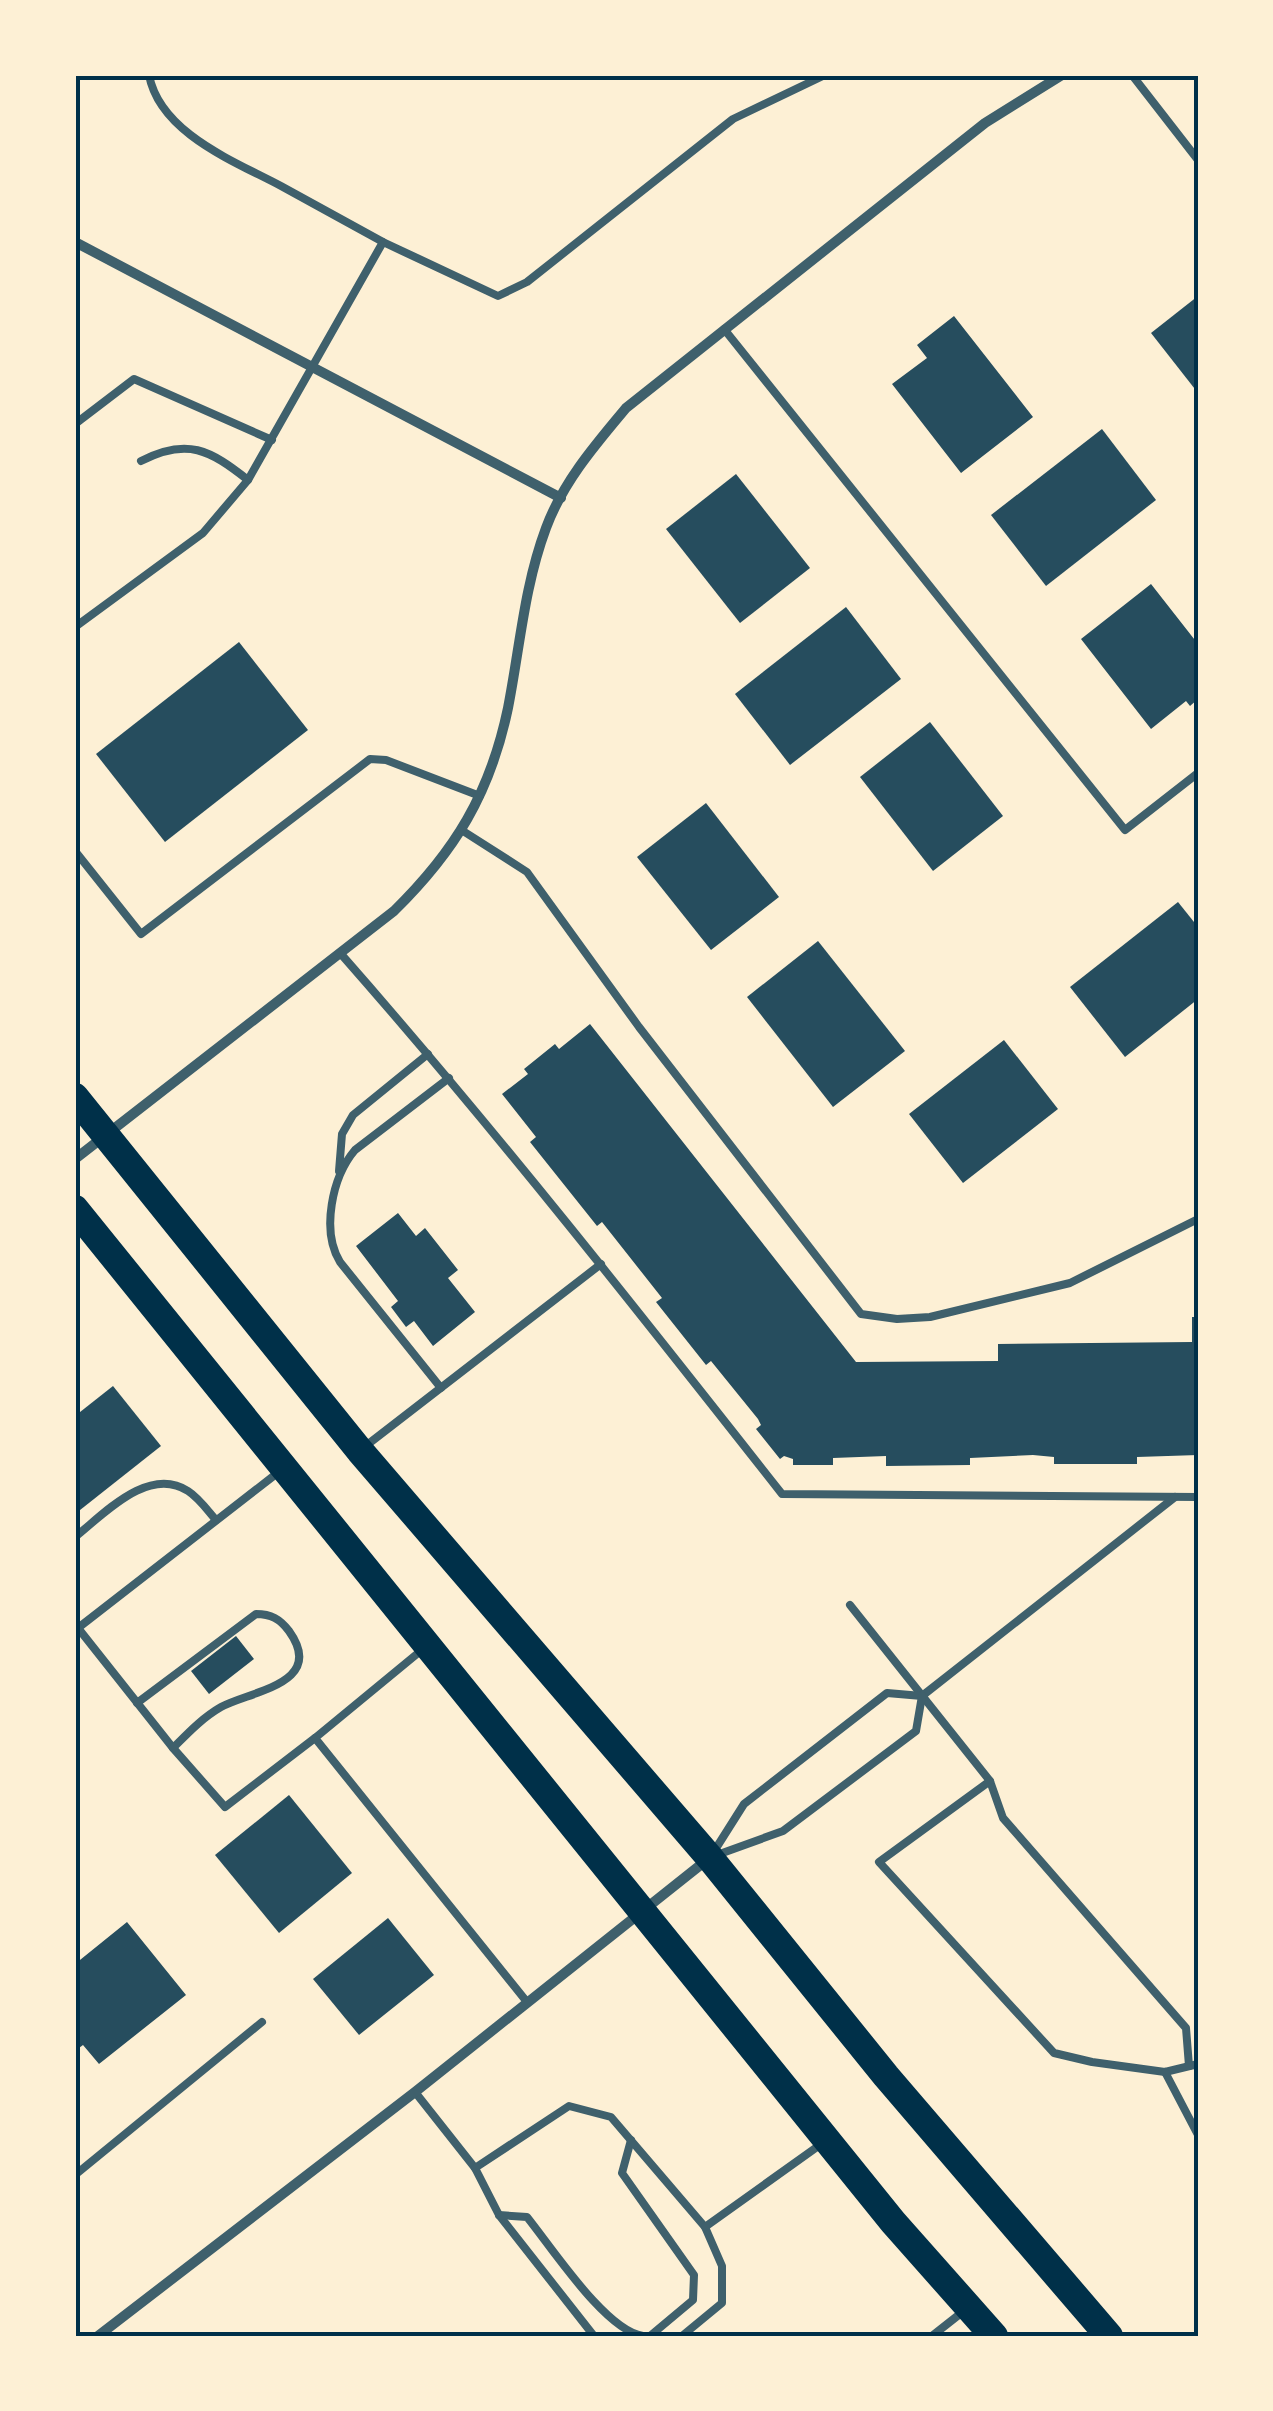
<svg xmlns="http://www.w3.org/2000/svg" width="1273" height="2411" viewBox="0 0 1273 2411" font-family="Ubuntu,sans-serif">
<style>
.building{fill:#264d5e}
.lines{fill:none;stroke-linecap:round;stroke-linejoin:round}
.service{stroke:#3f606c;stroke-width:8}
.minor{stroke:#3f606c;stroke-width:10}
.trunk{stroke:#003049;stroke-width:28}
.neatline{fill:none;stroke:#003049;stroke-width:4}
</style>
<rect width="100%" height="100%" fill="#fdf0d5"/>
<g class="building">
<path d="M1198 296V393L1151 333Z"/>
<path d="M954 316 1033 417 961 473 892 384 927 358 917 345Z"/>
<path d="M1102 429 1156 500 1046 586 991 515Z"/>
<path d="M736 474 810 568 740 623 666 529Z"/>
<path d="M1151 584 1198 644V699L1190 706 1186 701 1151 729 1081 639Z"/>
<path d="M846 607 901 679 790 765 735 694Z"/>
<path d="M239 642 308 730 165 842 96 754Z"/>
<path d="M930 722 1003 816 933 871 860 777Z"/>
<path d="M706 803 779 897 711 950 637 857Z"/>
<path d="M1178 902 1198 927V999L1125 1057 1070 987Z"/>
<path d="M818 941 905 1051 833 1107 747 997Z"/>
<path d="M590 1024 856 1362 998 1361V1344L1192 1342V1317H1198V1455L1137 1457V1464H1054V1457L1033 1455 970 1458V1465L886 1466V1456L833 1458V1465H793V1459L784 1456 780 1459 756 1429 761 1425 758 1419 711 1361 706 1365 656 1302 662 1298 602 1222 597 1226 530 1142 536 1137 502 1094 528 1074 524 1069 555 1044 559 1049Z"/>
<path d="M1004 1040 1058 1109 963 1183 909 1114Z"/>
<path d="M398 1213 416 1236 425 1228 458 1270 448 1278 475 1312 433 1346 414 1321 406 1327 391 1307 398 1301 356 1246Z"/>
<path d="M113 1386 161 1446 75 1514V1416Z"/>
<path d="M236 1636 254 1659 209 1694 191 1671Z"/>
<path d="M289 1795 352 1873 279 1933 215 1855Z"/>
<path d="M388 1918 434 1975 359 2035 313 1979Z"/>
<path d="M127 1922 186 1995 99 2064 83 2045 75 2051V1964Z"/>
</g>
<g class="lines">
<g class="service">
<path d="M149 75C160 133 234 161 281 186 315 205 349 223 383 242"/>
<path d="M1132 75 1198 160"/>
<path d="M724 329 1125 830 1198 773"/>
<path d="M75 424 134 379 272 440"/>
<path d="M141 461C187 437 210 450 248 480"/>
<path d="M75 627 203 533 248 480 383 242 498 296 527 282 733 119 825 75"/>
<path d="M463 831 527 872 639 1027 861 1314 897 1319 930 1317 1070 1283 1198 1219"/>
<path d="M75 851 141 934 370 759 386 760 480 796"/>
<path d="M341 954C494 1128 638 1311 782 1494L1198 1497"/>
<path d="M339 1171 342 1134 353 1115 428 1054"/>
<path d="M441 1388 340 1262C321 1231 332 1177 355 1150L449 1078"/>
<path d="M363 1448 601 1264"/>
<path d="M75 1537C103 1515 148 1465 188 1491 199 1498 208 1511 216 1520"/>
<path d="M850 1605 990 1781 1003 1818 1186 2028 1189 2066"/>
<path d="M75 1624 78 1628 280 1471"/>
<path d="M78 1628 173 1748 225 1807 315 1738"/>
<path d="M423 1649 315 1738 527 2002"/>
<path d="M137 1703 256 1614C271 1614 280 1619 289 1631 327 1684 250 1691 221 1707 202 1718 188 1733 173 1748"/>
<path d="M990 1781 879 1862 1054 2053 1092 2062 1165 2072 1198 2064"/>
<path d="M713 1853 744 1804 887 1693 922 1696 1175 1497"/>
<path d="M714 1856 783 1831 916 1731 922 1696"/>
<path d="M1165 2072 1198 2135"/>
<path d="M415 2092 475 2168 499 2215 594 2336"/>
<path d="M631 2140 622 2173 694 2275 693 2300 650 2336"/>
<path d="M475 2168 569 2106 611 2117 705 2227 722 2266V2303L682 2336"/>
<path d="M75 2175 262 2022"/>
<path d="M499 2215 527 2217C552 2248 606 2331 643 2336"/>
<path d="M705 2227 824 2142"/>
<path d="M75 2333 78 2336"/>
<path d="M932 2336 965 2310"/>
</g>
<g class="minor">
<path d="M75 242 561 498"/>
<path d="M75 1159 394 911C455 851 490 794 508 708 520 647 524 587 546 528 563 482 595 445 626 408L985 123 1062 75"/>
<path d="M98 2336 415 2092 708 1859"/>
</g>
<g class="trunk">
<path d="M75 1097 360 1451 710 1858 886 2076 1109 2336"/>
<path d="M75 1209 893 2222 994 2336"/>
</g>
</g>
<rect width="1273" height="2411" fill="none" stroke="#fdf0d5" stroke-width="155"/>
<rect x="78" y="78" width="1118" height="2256" class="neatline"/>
</svg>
